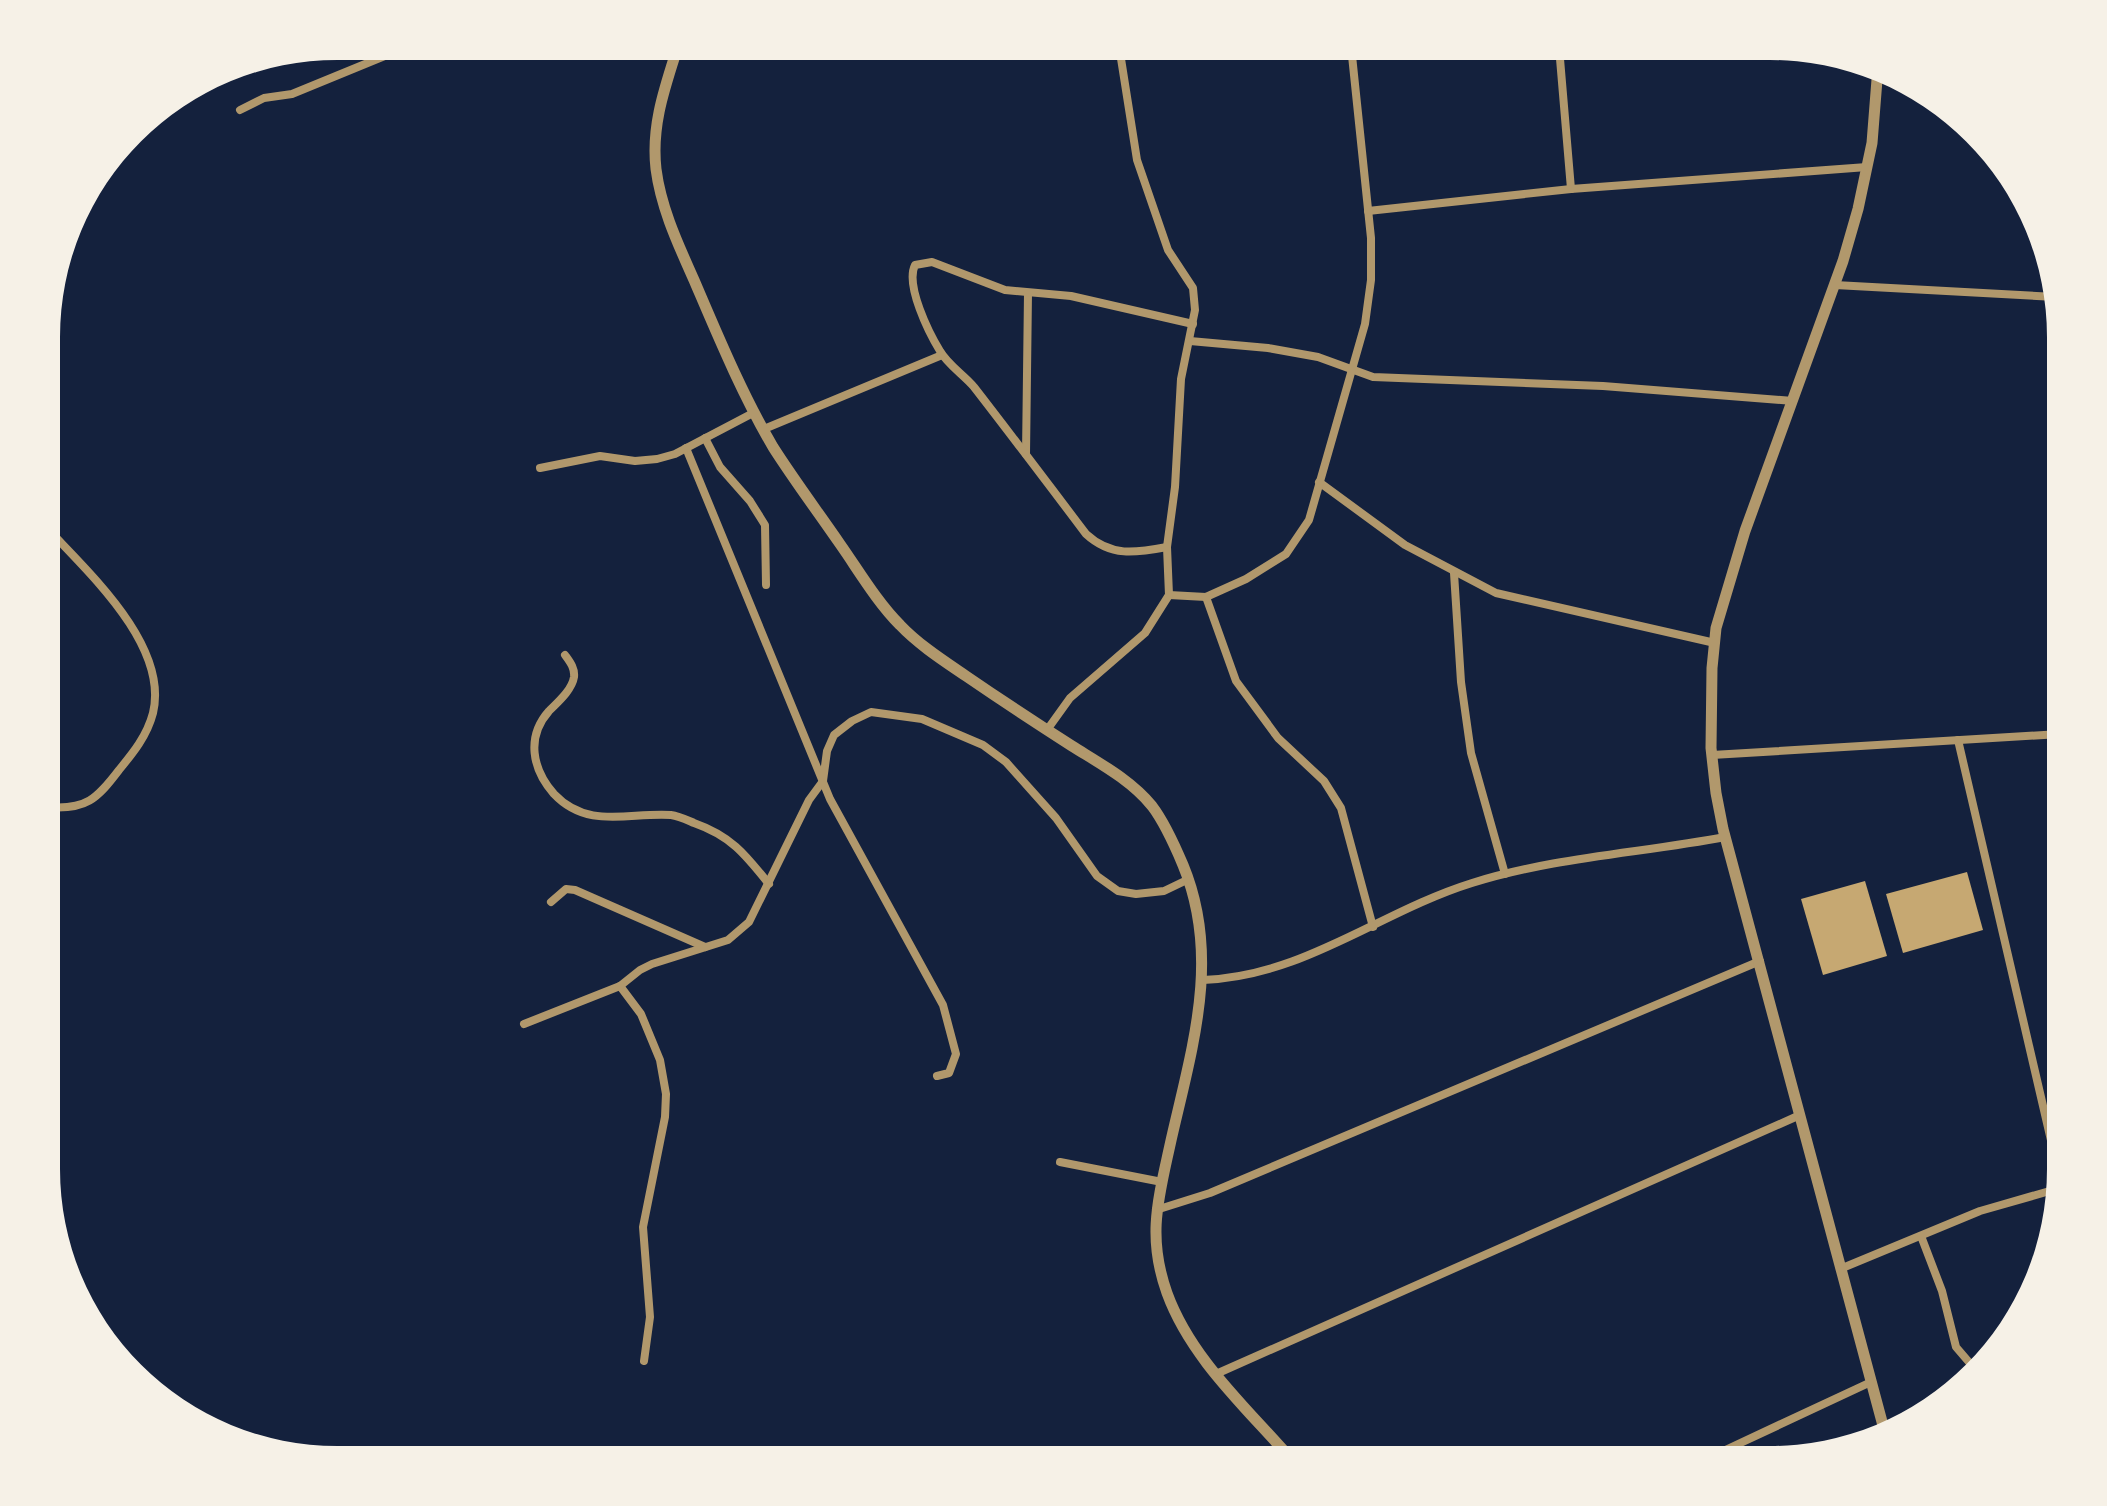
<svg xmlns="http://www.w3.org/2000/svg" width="2107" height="1506" viewBox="0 0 2107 1506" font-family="Commissioner,sans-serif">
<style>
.building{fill:#c6a872}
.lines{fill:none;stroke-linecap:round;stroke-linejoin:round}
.minor{stroke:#b1986c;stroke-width:8}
.tertiary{stroke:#b1986c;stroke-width:11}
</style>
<rect width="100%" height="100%" fill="#14213d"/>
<g class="building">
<path d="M1967 872 1983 930 1903 953 1886 894Z"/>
<path d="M1865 881 1887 956 1823 975 1801 899Z"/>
</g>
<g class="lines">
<g class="minor">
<path d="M663 46 674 58"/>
<path d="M1559 47 1571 189"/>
<path d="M240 110 264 98 292 94 392 53 402 46"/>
<path d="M1368 211 1571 189 1867 167"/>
<path d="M1835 285 2055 297"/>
<path d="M1190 341 1268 348 1318 357 1373 377 1603 386 1793 401"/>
<path d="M764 429 942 355"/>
<path d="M705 438 720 467 750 501 765 525 766 585"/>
<path d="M686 448 830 799 943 1005 956 1054 949 1073 937 1076"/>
<path d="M1026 454 1028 293"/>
<path d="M540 468 600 456 635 461 657 459 675 454 755 412"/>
<path d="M1319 482 1405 545 1496 593 1715 643"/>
<path d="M48 529C90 574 169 646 153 713 147 736 133 753 119 770 97 799 86 810 48 807"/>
<path d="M1167 547C1135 553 1111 557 1086 534 1049 485 1012 436 974 387 964 375 948 365 940 351 929 333 905 285 915 265L932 262 1005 290 1071 296 1193 324"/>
<path d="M1454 573 1461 682 1471 753 1505 874"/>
<path d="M1169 595 1206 597 1246 579 1286 554 1309 520 1365 324 1371 280V238L1351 46"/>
<path d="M1206 597 1236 681 1278 738 1324 781 1341 808 1373 927"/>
<path d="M565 655C570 662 575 668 574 677 572 690 558 702 549 711 526 737 532 769 554 794 588 830 629 812 671 815 679 816 687 820 694 823 731 836 745 854 769 884"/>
<path d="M1047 730 1070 698 1145 633 1169 595 1167 547 1175 487 1181 379 1195 310 1193 288 1168 250 1137 160 1119 46"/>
<path d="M1958 740 2060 1179"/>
<path d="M1712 755 2060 734"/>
<path d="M551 902 566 889 575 890 705 947"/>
<path d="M1203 980C1305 976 1379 912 1472 883 1555 857 1641 853 1725 837"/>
<path d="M620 986 641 1014 660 1060 666 1094 665 1117 643 1227 650 1317 644 1361"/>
<path d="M524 1024 620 986 640 970 652 964 728 940 749 922 809 800 823 781 827 751 834 735 852 721 871 712 922 719 983 745 1006 762 1056 818 1097 876 1118 891 1136 894 1164 891 1189 879"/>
<path d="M1060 1162 1162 1182"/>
<path d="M1156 1210 1210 1193 1760 961"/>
<path d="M1921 1236 1942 1291 1956 1347 1974 1368"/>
<path d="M1840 1269 1980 1211 2060 1188"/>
<path d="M1216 1374 1800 1115"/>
<path d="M1704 1460 1871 1382"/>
</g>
<g class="tertiary">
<path d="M678 46C665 87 651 125 656 169 661 208 678 244 694 280 718 336 742 394 773 447 794 480 818 512 840 544 859 571 877 602 900 625 919 645 944 661 966 676 1001 700 1036 723 1072 746 1099 763 1131 780 1152 806 1165 823 1175 846 1183 865 1222 959 1191 1051 1170 1145 1158 1200 1147 1237 1167 1293 1191 1359 1247 1408 1292 1460"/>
<path d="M1878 67 1872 143 1858 209 1843 261 1745 531 1716 628 1712 668 1711 748 1716 793 1723 829 1885 1433"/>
</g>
</g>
<path d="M0 0H2107V1506H0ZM337 60H1770A277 277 0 0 1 2047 337V1169A277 277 0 0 1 1770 1446H337A277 277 0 0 1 60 1169V337A277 277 0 0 1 337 60Z" fill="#f6f1e7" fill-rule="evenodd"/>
</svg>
